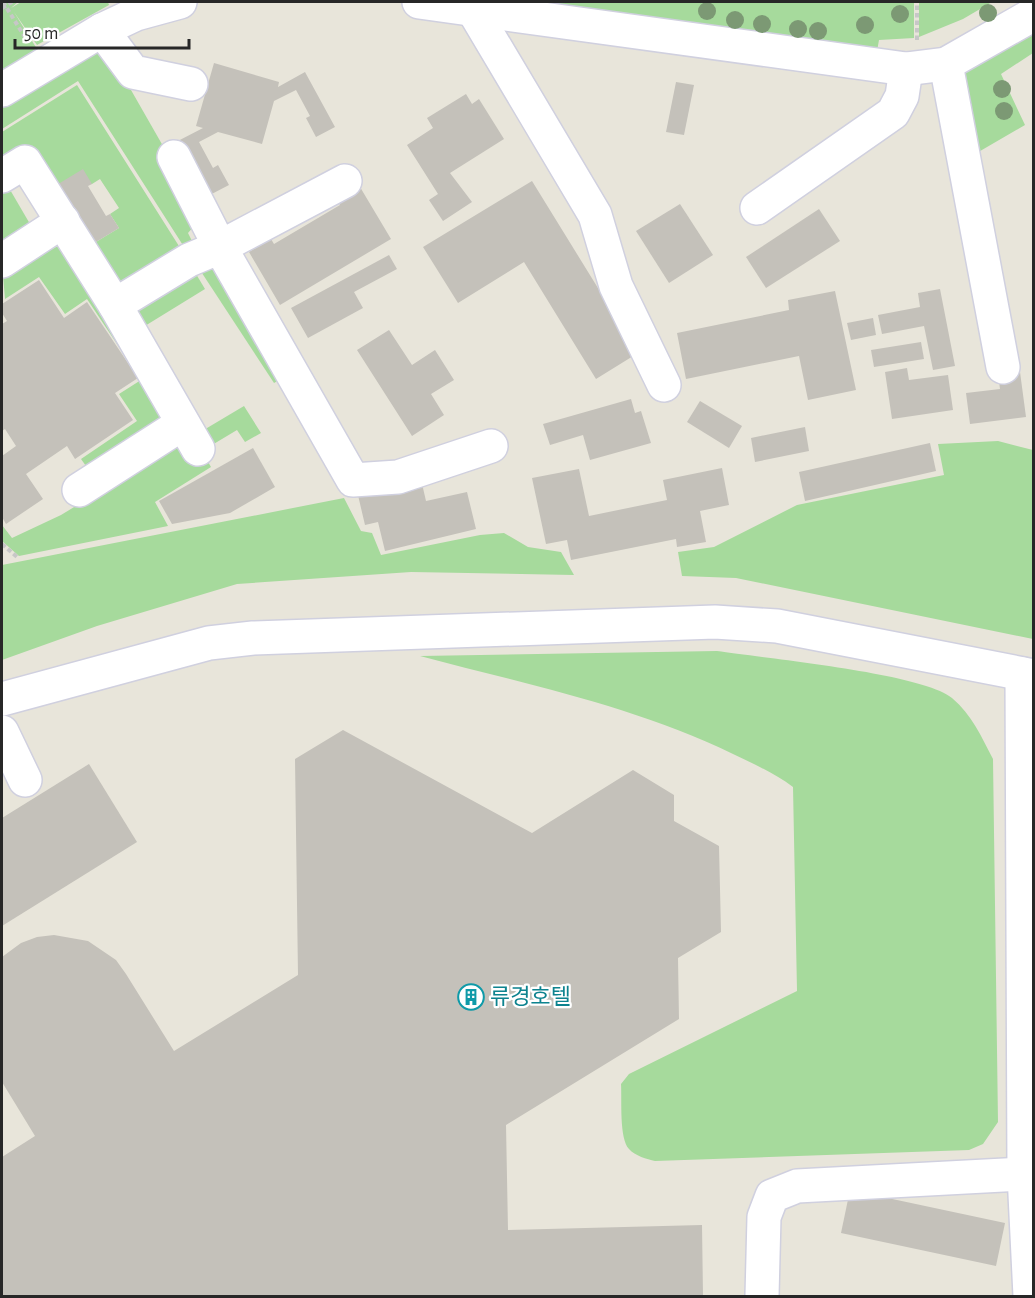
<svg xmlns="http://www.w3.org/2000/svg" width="1035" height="1298" viewBox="0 0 1035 1298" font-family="'Alegreya Sans','Noto Sans KR',sans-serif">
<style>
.green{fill:#a6da9c}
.building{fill:#c4c1ba}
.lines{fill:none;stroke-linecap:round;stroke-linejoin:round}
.minor-casing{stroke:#d0d0df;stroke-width:36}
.path{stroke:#c7c7c7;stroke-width:4;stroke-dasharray:4.5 3;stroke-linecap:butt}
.minor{stroke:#fff;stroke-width:33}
.tree{fill:#7c9974}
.labels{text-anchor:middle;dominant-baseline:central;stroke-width:4.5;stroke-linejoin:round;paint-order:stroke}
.culture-label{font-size:22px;fill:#0d838f;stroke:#fff;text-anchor:start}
</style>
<rect width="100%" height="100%" fill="#e8e5da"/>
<g class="green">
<path d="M2 2H18L11 8 21 2H108L109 5 37 45 14 12 37 49 2 74Z"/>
<path d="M510 2H914V38L879 40 877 51Z"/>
<path d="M919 2H992L963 19 919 37Z"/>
<path d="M1033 26V53L1001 74 1025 125 975 154 961 71Z"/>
<path d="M92 41 115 62 183 181 194 226 188 233 192 241 186 250 78 81 2 129V98Z"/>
<path d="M77 85 184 254 123 289 86 248 119 228 110 214 119 208 100 179 92 184 50 189 2 161V132Z"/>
<path d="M9 188 30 224 2 242V189Z"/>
<path d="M56 247H65L172 415 91 473 81 459 137 421 119 394 141 380 87 299 65 314 39 277 5 299 3 275Z"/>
<path d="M198 267 216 268 279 380 274 383Z"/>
<path d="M193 269 205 289 140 329 129 310Z"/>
<path d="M244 406 261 433 245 442 237 430 207 448 202 431Z"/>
<path d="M188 438 195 439 211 467 155 502 168 526 19 556 2 541V525L12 538 61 515Z"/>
<path d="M998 441 1033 450V639L736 578 682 576 678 552 714 547 797 505 944 475 938 444Z"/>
<path d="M344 498 361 531 372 533 381 555 480 535 504 533 528 547 561 552 574 575 411 572 237 584 97 626 2 660V565Z"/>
<path d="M717 651C763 658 923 673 952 698 972 715 981 736 993 759L998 1122 983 1144 969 1150 655 1161C647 1159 635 1156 629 1149 619 1138 622 1100 621 1084L629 1074 797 991 793 787C774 773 754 764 733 754 634 706 525 684 420 656Z"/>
</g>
<g class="building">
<path d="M214 63 279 82 278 87 305 72 335 127 316 137 306 118 310 116 296 90 274 101 262 144 218 132 199 142 213 168 218 165 229 185 204 198 174 143 203 128 196 126Z"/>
<path d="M676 82 694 85 684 135 666 132Z"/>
<path d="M466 94 472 104 479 99 504 139 450 173 472 202 443 221 429 200 438 194 407 145 433 128 427 118Z"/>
<path d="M83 169 92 184 88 186 106 216 110 214 119 228 86 248 50 189Z"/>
<path d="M532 181 638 353 596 379 524 262 458 303 423 247Z"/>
<path d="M360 187 391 239 280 305 249 252 271 239 274 244 340 205 337 200Z"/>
<path d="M680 204 713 255 669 283 636 231Z"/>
<path d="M819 209 840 241 766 288 746 257Z"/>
<path d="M389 255 397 269 354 292 363 308 308 338 291 308Z"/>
<path d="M39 280 64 318 87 302 138 378 115 393 133 420 75 459 67 446 26 474 43 499 6 524 2 517V456L16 446 5 429 2 431V324L7 321 2 313V304Z"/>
<path d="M940 289 955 366 933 370 924 326 882 334 878 315 920 307 918 293Z"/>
<path d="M835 291 856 390 808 400 799 356 686 379 677 333 789 310 788 300Z"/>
<path d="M873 318 876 335 851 340 847 323Z"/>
<path d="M389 330 412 365 435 350 454 380 431 394 444 415 412 436 357 350Z"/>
<path d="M921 342 924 359 874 367 871 350Z"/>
<path d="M907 368 909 380 948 375 953 410 892 419 885 372Z"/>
<path d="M1020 372 1026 417 970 424 966 393 1000 389 998 374Z"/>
<path d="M631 399 635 413 641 411 651 443 590 460 583 435 550 445 543 424Z"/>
<path d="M700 401 742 426 729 448 687 422Z"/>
<path d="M805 427 809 451 755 462 751 438Z"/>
<path d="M930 443 936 471 805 501 799 472Z"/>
<path d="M253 448 275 487 230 513 172 524 159 501Z"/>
<path d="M722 468 729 505 700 511 706 542 677 547 676 539 571 560 567 540 546 544 532 478 579 469 589 516 667 500 663 480Z"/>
<path d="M420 475 426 501 467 492 476 529 385 551 378 522 365 525 357 491Z"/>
<path d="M343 730 532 833 633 770 674 795V821L719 846 721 932 678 958 679 1019 506 1125 508 1230 702 1225 703 1296H2V1157L35 1136 2 1082V957L21 943 37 937 54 935 88 941 116 960 126 974 174 1051 298 975 295 759Z"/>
<path d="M89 764 137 842 2 926V818Z"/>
<path d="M850 1190 1005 1223 996 1266 841 1233Z"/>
</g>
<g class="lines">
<g class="minor-casing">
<g id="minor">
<path d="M419 2 906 69 946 64 1034 14"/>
<path d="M472 8 595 215 616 286 664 385"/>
<path d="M102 30 133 72 191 84"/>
<path d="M946 64 1003 367"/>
<path d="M2 90 102 30 136 14 180 2"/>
<path d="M174 157 220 247 353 480 398 477 491 446"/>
<path d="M2 176 25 162 115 305 198 449"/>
<path d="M757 208 893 113 902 96 906 69"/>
<path d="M2 261 63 221"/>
<path d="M115 305 189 260 220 247 345 181"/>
<path d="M79 490 182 424"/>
<path d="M1022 674 1024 1174 1030 1296"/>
<path d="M2 699 209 643 253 638 715 622 777 626 1034 676"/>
<path d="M2 732 25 780"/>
<path d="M762 1296 764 1217 772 1196 797 1186 1024 1174"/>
</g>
</g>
<g class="path">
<path d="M3 2 28 42"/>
<path d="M2 8 12 2"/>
<path d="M917 40V2"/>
<path d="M2 544 17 557"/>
</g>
<use href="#minor" class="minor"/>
</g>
<g class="tree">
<circle cx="707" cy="11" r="9"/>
<circle cx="988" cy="13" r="9"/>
<circle cx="900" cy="14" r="9"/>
<circle cx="735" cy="20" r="9"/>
<circle cx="762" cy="24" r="9"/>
<circle cx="865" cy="25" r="9"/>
<circle cx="798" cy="29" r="9"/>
<circle cx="818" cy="31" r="9"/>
<circle cx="1002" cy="89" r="9"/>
<circle cx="1004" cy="111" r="9"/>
</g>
<defs>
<g id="building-ring" transform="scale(1.35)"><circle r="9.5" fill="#fff" stroke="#0f9aa8" stroke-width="1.5"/><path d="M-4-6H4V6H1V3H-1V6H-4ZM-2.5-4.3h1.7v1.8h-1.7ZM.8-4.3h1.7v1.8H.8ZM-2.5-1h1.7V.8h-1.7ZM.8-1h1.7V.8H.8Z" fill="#0f9aa8"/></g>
</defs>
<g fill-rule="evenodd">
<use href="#building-ring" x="471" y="997"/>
</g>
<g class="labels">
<g class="culture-label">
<text x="490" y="997">류경호텔</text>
</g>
</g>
<rect width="1035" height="1298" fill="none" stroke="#272727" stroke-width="6"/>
<path d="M15 39v9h174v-9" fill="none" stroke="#272727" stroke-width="3"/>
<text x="24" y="39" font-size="18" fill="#272727" stroke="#ffffff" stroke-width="4.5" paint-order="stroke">50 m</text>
</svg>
